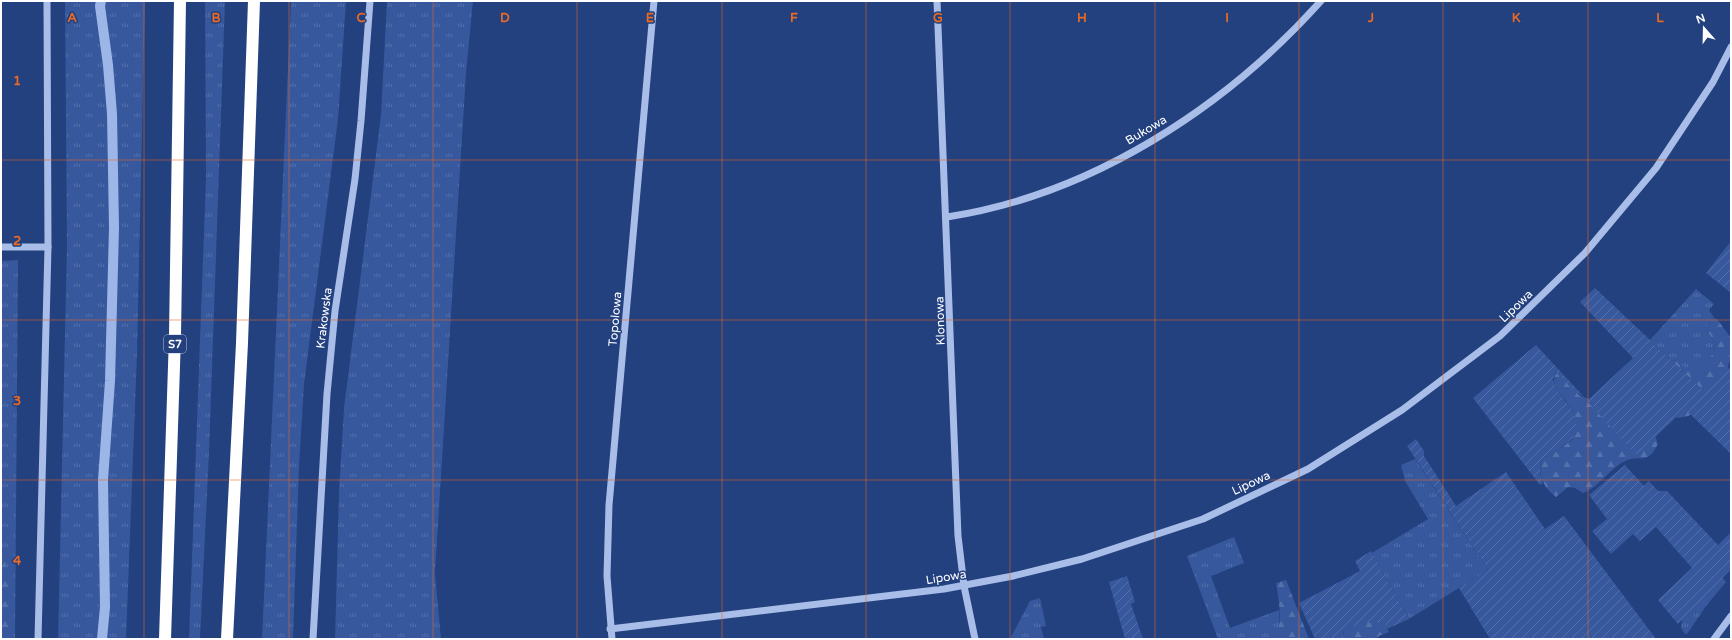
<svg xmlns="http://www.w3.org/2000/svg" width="1732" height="640" viewBox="0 0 1732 640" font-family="'Varela Round',sans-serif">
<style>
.grass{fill:url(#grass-tufts)}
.forest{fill:url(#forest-firs)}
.garden{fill:url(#garden-furrows)}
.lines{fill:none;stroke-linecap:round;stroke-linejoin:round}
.stream{stroke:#9cb6e8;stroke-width:10}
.minor{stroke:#a8bde7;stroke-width:7}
.highway{stroke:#fff;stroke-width:12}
.grid{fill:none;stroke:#ea6a24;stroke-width:1;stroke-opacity:0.55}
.labels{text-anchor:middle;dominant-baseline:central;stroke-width:3;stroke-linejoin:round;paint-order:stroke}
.shield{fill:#23407f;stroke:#bdc6d9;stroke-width:1}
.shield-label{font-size:11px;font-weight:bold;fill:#fff}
.street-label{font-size:12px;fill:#fff;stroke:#23407f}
.grid-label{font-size:13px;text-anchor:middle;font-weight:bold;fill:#ea6a24;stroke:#23407f;stroke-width:3;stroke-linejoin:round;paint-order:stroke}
</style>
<defs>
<pattern id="grass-tufts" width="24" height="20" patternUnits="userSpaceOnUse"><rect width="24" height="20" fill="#37589d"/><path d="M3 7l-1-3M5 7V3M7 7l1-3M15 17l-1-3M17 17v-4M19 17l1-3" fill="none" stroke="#5571ac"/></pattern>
<pattern id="forest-firs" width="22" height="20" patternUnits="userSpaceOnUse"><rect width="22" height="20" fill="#37589d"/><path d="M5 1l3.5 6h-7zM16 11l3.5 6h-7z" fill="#5571ac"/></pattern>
<pattern id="garden-furrows" width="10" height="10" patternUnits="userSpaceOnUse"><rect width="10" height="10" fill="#37589d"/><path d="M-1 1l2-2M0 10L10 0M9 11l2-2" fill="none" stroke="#5571ac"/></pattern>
</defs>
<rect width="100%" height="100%" fill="#23407f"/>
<g class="grass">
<path d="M65 1H145L137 354 126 639H58L67 246Z"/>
<path d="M205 1H225L209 453 200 639H189L206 177Z"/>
<path d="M291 1H346L338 119 304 384 299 467 293 639H262Z"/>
<path d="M387 1H473L466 73 435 573 441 639H335L339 492 344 408 381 115Z"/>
<path d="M18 260 15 639H1V261Z"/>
<path d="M1696 289 1714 304 1709 310 1715 319 1710 318 1706 330 1716 343C1711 360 1707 367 1689 372L1677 361 1671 360 1650 340Z"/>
<path d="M1415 459 1488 570 1409 619 1372 553 1428 519 1405 481 1401 465Z"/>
<path d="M1234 537 1244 563 1211 576 1230 628 1279 610V631L1275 639H1218L1187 556Z"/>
<path d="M1722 577 1726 582 1706 606 1687 634H1685L1681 628 1682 619Z"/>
<path d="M1040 598 1046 626 1041 627 1044 639H1010L1030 601Z"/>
</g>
<g class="forest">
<path d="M1710 318 1717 319 1731 338V359L1727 368 1701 409 1688 416 1678 418 1670 413 1667 359 1677 361 1689 371C1707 367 1711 360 1716 343L1706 330 1707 320Z"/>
<path d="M1557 372 1580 396 1597 401 1655 435 1658 444C1646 467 1642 453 1625 461 1609 469 1600 487 1583 493L1575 488 1568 487 1556 497C1543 487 1537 475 1542 459L1553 454 1573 439C1573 430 1575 417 1572 410 1566 396 1547 387 1557 372Z"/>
<path d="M1 551 7 569 9 639H1Z"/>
<path d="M1286 580 1309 639H1275C1283 622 1279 601 1276 583Z"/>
<path d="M1374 621 1384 624 1389 632 1379 636 1376 639H1343L1344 630 1361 623Z"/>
</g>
<g class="garden">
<path d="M1731 241V293L1706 273Z"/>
<path d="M1595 288 1703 390 1726 365 1731 370V454L1685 409 1636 455 1587 401 1633 358 1580 302Z"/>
<path d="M1536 345 1584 397 1573 390 1556 372 1553 379 1556 388 1572 410 1576 424 1573 438 1553 454 1542 459C1539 468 1539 474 1543 483L1540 485 1473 398Z"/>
<path d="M1416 439 1424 451V456L1456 506 1506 472 1545 529 1564 516 1656 639H1490L1459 588 1488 570 1407 446Z"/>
<path d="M1625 465 1644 486 1649 481 1658 491H1667L1718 545 1731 532V569L1678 624 1658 600 1692 568 1656 527 1640 541 1633 534 1611 554 1592 531 1607 519 1589 495Z"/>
<path d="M1371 551 1409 619 1387 629 1384 624C1368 620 1358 624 1344 630L1343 639H1315L1299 603 1360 571 1355 561Z"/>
<path d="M1127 576 1135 602 1131 604 1143 639H1125L1109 582Z"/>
</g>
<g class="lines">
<path class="stream" d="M101 1 100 6 108 65 112 114 114 228 110 381 103 480 105 607 102 639"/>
<g class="minor">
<path d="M937 1 958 536 964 586 975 639"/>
<path d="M947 217C1091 195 1225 108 1321 1"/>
<path d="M1 247H48"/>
<path d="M610 629 944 589 1013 576 1082 559 1203 519 1308 469 1402 410 1500 336 1585 253 1656 168 1713 82 1731 47"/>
<path d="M38 639 48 247 47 1"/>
<path d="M313 639 327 394 335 311 355 179 361 121 370 1"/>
<path d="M612 639 607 576 609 505 654 1"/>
<path d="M1714 639 1731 616"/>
</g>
<g class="highway">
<path d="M165 639 175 336 180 1"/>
<path d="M227 639 242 343 254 1"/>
</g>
</g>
<path class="grid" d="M144 1V639M289 1V639M433 1V639M577 1V639M722 1V639M866 1V639M1010 1V639M1155 1V639M1299 1V639M1443 1V639M1588 1V639M1 160H1731M1 320H1731M1 480H1731"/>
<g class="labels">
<rect class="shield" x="164" y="335" width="22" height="18" rx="3"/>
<g class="shield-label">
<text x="175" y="344">S7</text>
</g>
<g class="street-label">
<text transform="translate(1146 130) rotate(-31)">Bukowa</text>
<text transform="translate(1516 306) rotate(-44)">Lipowa</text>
<text transform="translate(324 318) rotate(-83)">Krakowska</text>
<text transform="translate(615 319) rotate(-85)">Topolowa</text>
<text transform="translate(940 321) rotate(-92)">Klonowa</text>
<text transform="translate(1251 483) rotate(-25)">Lipowa</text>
<text transform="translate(946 577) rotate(-9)">Lipowa</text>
</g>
</g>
<g class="grid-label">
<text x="72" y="22">A</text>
<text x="216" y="22">B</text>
<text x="361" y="22">C</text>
<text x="505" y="22">D</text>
<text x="650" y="22">E</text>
<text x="794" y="22">F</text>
<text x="938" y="22">G</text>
<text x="1082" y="22">H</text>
<text x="1227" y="22">I</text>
<text x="1371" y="22">J</text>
<text x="1516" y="22">K</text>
<text x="1660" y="22">L</text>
<text x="17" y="85">1</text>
<text x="17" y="245">2</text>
<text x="17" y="405">3</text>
<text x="17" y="565">4</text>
</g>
<rect width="1732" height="640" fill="none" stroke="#ffffff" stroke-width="4"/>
<g transform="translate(1704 28) rotate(340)" stroke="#23407f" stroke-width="3" paint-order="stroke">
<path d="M0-3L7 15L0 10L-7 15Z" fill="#ffffff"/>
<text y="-6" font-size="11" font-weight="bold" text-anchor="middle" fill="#ffffff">N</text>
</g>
</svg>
